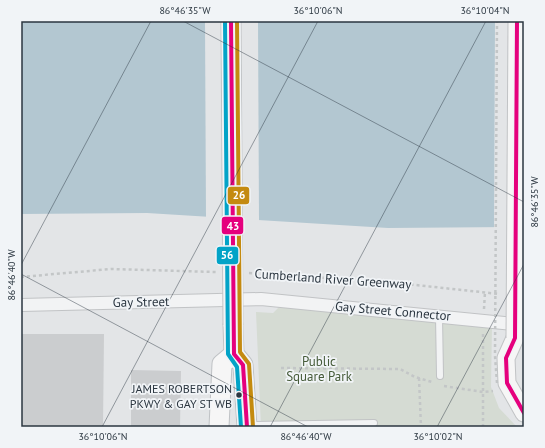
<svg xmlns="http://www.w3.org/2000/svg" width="545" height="448" viewBox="0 0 545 448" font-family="'PT Sans',sans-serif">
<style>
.green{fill:#d5dbd3}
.water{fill:#b3c7d1}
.pier{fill:#e3e5e7}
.building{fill:#cbcdcf}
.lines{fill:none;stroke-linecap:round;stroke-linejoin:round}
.service-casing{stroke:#c1c3c5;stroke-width:8}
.minor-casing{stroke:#c1c3c5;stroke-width:14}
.secondary-casing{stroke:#c1c3c5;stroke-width:19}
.primary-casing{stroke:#bfc2c5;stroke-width:21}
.path{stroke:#c3c6c7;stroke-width:2.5;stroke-dasharray:3 3;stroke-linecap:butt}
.service{stroke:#f2f3f4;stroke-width:6}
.minor{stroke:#f2f3f4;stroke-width:12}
.secondary{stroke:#f6f6f6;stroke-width:17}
.primary{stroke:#f6f6f6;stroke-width:19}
.secondary-bridge-casing{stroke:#c1c3c5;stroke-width:19;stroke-linecap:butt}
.primary-bridge-casing{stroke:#bfc2c5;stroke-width:21;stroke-linecap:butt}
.path-bridge{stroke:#c3c6c7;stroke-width:2.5;stroke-dasharray:3 3;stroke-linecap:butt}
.secondary-bridge{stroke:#f6f6f6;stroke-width:17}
.primary-bridge{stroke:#f6f6f6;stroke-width:19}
.bus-1-casing{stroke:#f1f4f7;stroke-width:7}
.bus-2-casing{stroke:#f1f4f7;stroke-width:7}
.bus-3-casing{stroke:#f1f4f7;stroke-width:7}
.bus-1{stroke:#e5007d;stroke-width:4}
.bus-2{stroke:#02a3c7;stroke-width:4}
.bus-3{stroke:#c48a10;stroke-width:4}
.ticks{fill:none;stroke:#2b3640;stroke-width:1;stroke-opacity:0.45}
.bus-dot{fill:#2b3640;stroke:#f1f4f7;stroke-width:1.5}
.labels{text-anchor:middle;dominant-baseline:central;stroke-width:3.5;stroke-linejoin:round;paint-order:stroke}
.bus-label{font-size:12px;fill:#2b3640;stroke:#f1f4f7;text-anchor:end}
.street-label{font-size:13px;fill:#2b3640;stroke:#f1f4f7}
.park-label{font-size:13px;fill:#465b39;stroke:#f1f4f7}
.line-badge{stroke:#f1f4f7;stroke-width:1.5}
.badge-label{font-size:11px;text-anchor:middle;font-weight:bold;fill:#fff}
.neatline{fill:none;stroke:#2b3640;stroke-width:1.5}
.ticks-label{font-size:10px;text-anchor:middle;fill:#2b3640}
</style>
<rect width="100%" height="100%" fill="#e3e5e7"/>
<path class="green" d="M279 307 492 325 491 387 499 408 517 427H261L256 312 273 313Z"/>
<path class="water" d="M21 21H524V227L388 228 147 213 21 214Z"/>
<g class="pier">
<path d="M205 21H258L259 222 206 218Z"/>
<path d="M495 21H524V229L494 230Z"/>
</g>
<g class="building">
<path d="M21 334H104L103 427H21Z"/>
<path d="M131 370 181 371 180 427H131Z"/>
</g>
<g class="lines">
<g class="service-casing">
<g id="service">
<path d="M439 316 440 376"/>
<path d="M249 425 374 423"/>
</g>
</g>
<g class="minor-casing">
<path id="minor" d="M21 305 261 299 524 325"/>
</g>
<g class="secondary-casing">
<path id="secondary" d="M515 338 506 358 507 383 524 413"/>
</g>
<g class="primary-casing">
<g id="primary">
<path d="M233 325 234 354 243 365 247 427"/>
<path d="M219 427 222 364 234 354"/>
</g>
</g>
<g class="path">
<path d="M249 273 388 282 499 294"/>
<path d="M21 277 111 269 216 272"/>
<path d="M484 309 485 292"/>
<path d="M483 334V427"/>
<path d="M281 368 400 369 415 377 432 382"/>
<path d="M419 378 421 427"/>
<path d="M444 386 483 392 493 391"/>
</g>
<use href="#service" class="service"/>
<use href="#minor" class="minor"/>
<use href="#secondary" class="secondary"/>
<use href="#primary" class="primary"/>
<g class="secondary-bridge-casing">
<path id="secondary-bridge" d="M515 338 517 21"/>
</g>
<g class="primary-bridge-casing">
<path id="primary-bridge" d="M231 21 233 325"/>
</g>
<path class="path-bridge" d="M497 383 495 356 497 21"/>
<use href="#secondary-bridge" class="secondary-bridge"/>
<use href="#primary-bridge" class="primary-bridge"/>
<g class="bus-1-casing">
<g id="bus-1">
<path d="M231 21 234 354 243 365 247 427"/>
<path d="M517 21 515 338 506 358 507 383 524 413"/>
</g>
</g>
<g class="bus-2-casing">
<path id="bus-2" d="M225 21 228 354 237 367 241 427"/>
</g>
<g class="bus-3-casing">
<path id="bus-3" d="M237 21 240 352 249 364 253 427"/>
</g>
<use href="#bus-1" class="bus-1"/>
<use href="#bus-2" class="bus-2"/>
<use href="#bus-3" class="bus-3"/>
</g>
<path class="ticks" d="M183 21 524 202M21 265 151 21M21 274 308 427M102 427 318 21M270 427 486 21M437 427 524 264"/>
<circle class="bus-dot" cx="239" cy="395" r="3.5"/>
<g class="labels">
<g class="bus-label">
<text x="232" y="388">JAMES ROBERTSON<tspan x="232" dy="15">PKWY &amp; GAY ST WB</tspan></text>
</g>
<g class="street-label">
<text transform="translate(333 279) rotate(4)">Cumberland River Greenway</text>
<text transform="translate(141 302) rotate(-1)">Gay Street</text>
<text transform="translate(393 311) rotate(5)">Gay Street Connector</text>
</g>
<g class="park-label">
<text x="319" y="361">Public<tspan x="319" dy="15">Square Park</tspan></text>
</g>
</g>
<g class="line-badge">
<rect x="227" y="186" width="23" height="19" rx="4" fill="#c48a10"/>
<rect x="221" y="216" width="23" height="19" rx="4" fill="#e5007d"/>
<rect x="216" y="246" width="23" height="19" rx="4" fill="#02a3c7"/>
</g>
<g class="badge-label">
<text x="239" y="199">26</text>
<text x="233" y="230">43</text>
<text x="227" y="259">56</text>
</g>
<rect width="545" height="448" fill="none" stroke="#f1f4f7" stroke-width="44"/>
<rect x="22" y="22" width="501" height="404" class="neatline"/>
<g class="ticks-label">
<text x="185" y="14">86°46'35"W</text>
<text x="318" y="14">36°10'06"N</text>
<text x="485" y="14">36°10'04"N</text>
<text transform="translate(534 202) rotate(-90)" y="4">86°46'35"W</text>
<text transform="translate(11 275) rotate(-90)" y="4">86°46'40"W</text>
<text x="103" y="440">36°10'06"N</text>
<text x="306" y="440">86°46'40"W</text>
<text x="438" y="440">36°10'02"N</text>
</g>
</svg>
